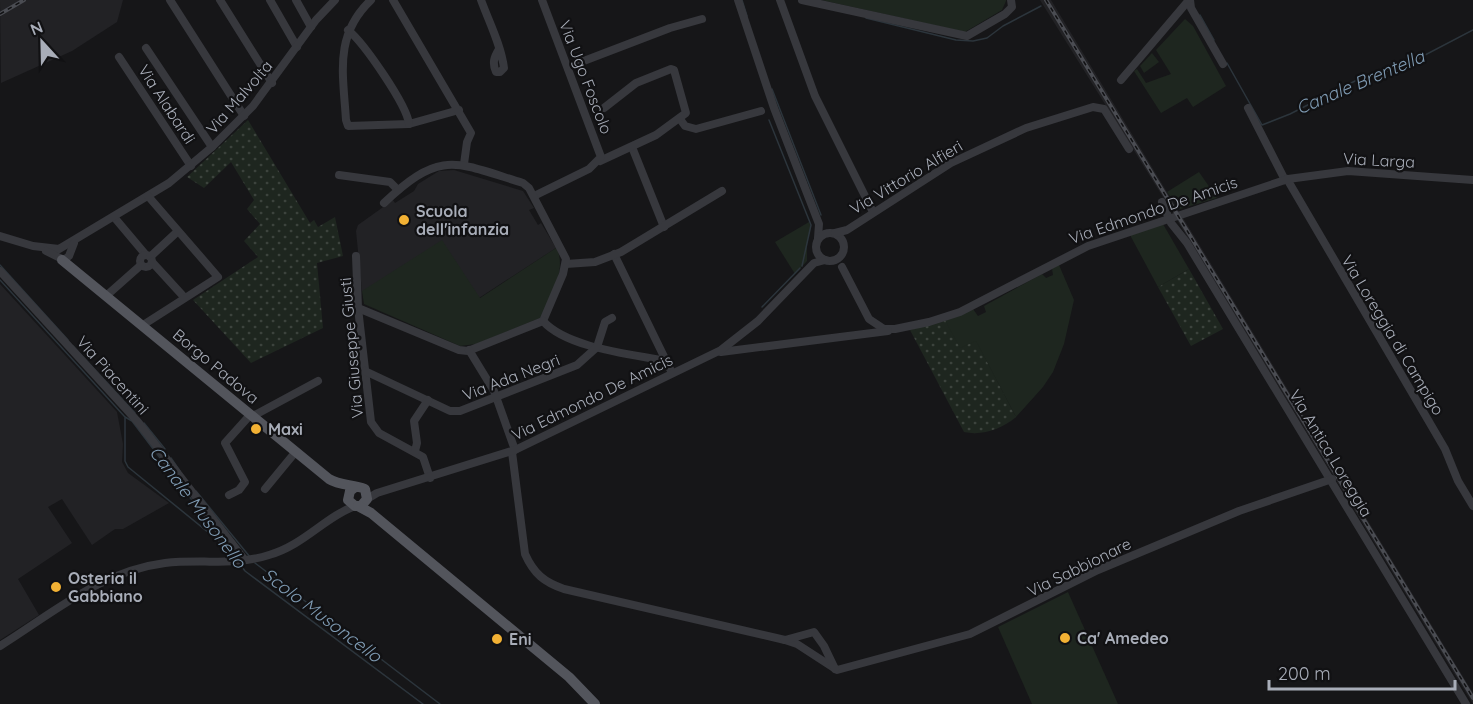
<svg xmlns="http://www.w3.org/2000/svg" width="1473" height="704" viewBox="0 0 1473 704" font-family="Quicksand,sans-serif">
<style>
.built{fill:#222225}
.grass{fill:url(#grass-dots)}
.green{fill:#1e261f}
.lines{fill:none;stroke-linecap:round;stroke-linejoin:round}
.stream{stroke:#2c353c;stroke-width:1.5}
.minor{stroke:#37383d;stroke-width:8}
.major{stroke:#53555c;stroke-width:10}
.rail-casing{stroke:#4a4c52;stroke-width:4}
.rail{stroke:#111113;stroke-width:1.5;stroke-dasharray:4.5;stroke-linecap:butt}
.poi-dot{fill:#f2b134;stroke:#111113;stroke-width:2}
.labels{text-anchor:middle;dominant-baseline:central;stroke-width:4.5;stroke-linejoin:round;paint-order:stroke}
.street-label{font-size:16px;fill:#a8adb8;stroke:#111113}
.poi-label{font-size:16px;font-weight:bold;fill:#a8adb8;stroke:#111113;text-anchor:start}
.water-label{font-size:18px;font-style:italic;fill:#7f9bb3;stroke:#111113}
</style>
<defs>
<pattern id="grass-dots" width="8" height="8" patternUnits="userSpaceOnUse" patternTransform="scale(1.5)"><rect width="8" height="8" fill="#1e261f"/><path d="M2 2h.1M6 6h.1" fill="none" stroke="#3c433d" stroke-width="1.8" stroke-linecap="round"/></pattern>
</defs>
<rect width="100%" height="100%" fill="#161618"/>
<g class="built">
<path d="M0 0H123L117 22 72 51 1 83Z"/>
<path d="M1040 0H1051L1179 212 1173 213Z"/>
<path d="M454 170 523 191 534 208 529 210 538 225 541 223 556 248 479 298 362 291 356 231 358 225 393 200 395 203 414 191 418 184 439 171Z"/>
<path d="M1183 218 1473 693V704L1177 220Z"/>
<path d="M0 284 117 412 123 444 122 462 128 473 169 503 123 529H115L92 545 62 499 48 507 72 543 18 579 39 615 0 640Z"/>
</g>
<g class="grass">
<path d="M248 120 310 223 314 220 318 227 335 217 343 256 317 263 323 328 251 363 193 300 258 257 244 241 260 224 247 209 254 200 231 162 204 188 187 177Z"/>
<path d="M1189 269 1223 329 1191 346 1158 287Z"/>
<path d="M945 320 976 340 1016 417C1002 429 982 436 964 432L910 330Z"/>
</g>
<g class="green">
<path d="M821 0H1006V1L1002 10 965 32Z"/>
<path d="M1185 19 1193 26 1226 86 1193 107 1187 98 1161 113 1134 71 1137 69 1146 83 1171 74 1156 50Z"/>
<path d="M1152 53 1159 62 1144 73 1140 66Z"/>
<path d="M1199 172 1217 198 1180 209 1167 192Z"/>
<path d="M809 222 811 227 807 242V261L795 274 775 242Z"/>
<path d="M1163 224 1189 269 1158 287 1130 235Z"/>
<path d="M442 240 480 298 556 248C568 266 550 302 540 318L476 344 460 346 364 304 362 291Z"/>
<path d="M1059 265 1074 300 1064 344 1053 372 1043 387 1016 417 976 341 960 348 945 320 973 309 978 316 986 312 984 306 1042 274 1046 278 1053 275 1052 269Z"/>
<path d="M1068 592 1118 704H1032L998 627Z"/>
</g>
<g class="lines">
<g class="stream">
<path d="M742 0 747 16"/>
<path d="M1200 15 1214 40"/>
<path d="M866 18 956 40 973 41 987 38 1003 26 1041 6"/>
<path d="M1227 63 1262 125 1290 114 1355 81 1404 66 1473 30"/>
<path d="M772 89 821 215"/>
<path d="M769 120 811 225 802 266"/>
<path d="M0 265 68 340"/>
<path d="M0 280 125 417 132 421 236 558"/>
<path d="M762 307 800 268"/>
<path d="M73 346 135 413"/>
<path d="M125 418V461L128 467 225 546"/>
<path d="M144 423 165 449"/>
<path d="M171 458 180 471"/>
<path d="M196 491 250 557"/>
<path d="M255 563 440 704"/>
<path d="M240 564 245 571 423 704"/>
</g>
<g class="minor">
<path d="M170 0 244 116"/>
<path d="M220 0 272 83"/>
<path d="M270 0 297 47"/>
<path d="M296 0 311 27"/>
<path d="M371 0C334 35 343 73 346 120L348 126 409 124 459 110"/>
<path d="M393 0 471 133 467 142 464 164"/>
<path d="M481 0C489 22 501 45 504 68L500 72H496C492 63 494 57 499 49"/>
<path d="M738 0 774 108 819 224 818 238"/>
<path d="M780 0 815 96 873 212"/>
<path d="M802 0 967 36 1005 14 1012 7 1011 0"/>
<path d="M1190 0 1191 8 1223 64"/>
<path d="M348 30C364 43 407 105 409 124"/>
<path d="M146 48 212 147"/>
<path d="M119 57 191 166"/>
<path d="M568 67 670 28 702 19"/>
<path d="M1121 80 1189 0"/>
<path d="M1248 108 1285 180"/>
<path d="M680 119 685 126 696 129 761 111"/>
<path d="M632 147 664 227"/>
<path d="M600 161 656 135 686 113 674 70 671 69 636 83 604 108"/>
<path d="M339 175 390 182 398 190"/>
<path d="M1287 179 1445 449 1458 481 1473 506"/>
<path d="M534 196 589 169 601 157 542 0"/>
<path d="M1162 202 1171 223 1187 243 1466 704"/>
<path d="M114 217 146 255"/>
<circle cx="830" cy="247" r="14"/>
<path d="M835 233 847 230 951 163 1026 128 1093 107 1104 109 1129 149"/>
<path d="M0 236 33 246 59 249 169 183 212 147 253 106 316 20 335 0"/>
<path d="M46 251 64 260 69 256 74 243"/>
<path d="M614 254 672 373"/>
<circle cx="146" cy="261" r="6"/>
<path d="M356 256 358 308 371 422 379 433 423 457 430 478"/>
<path d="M150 257 177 232"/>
<path d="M152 262 184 297"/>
<path d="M566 264 595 262 621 252 722 191"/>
<path d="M842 267 869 319 884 329H895L929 322 960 312 1088 246 1288 179 1348 171 1473 180"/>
<path d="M0 271 138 422 244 559"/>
<path d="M106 296 141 265"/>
<path d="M358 308 459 350 468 351 543 321 563 274 566 259 529 188 523 183C455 162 441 149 384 203"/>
<path d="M543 321C567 348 631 354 666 361"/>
<path d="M143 325 218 277 148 196"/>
<path d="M469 350 494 391 515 450"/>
<path d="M721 352 888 331"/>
<path d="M365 371 450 411H460L577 365 597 347 605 322 612 318"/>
<path d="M253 416 318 381"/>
<path d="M415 451 417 443 414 421 428 400"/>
<path d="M512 452 525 554C534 574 544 582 564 589L785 640 797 644 837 670 970 634 1098 570 1239 511 1332 479"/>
<path d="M265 489 293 455"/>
<path d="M229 495 239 490 245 482 225 443 251 414"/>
<path d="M367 499 377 493 515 450 721 350 758 321 814 263 825 260"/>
<path d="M785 640 814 632 824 646 835 669"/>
<path d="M0 646C53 613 101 571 165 563 199 559 236 566 269 555 304 545 325 517 355 506"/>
</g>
<g class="major">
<path d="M62 260 329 479C340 486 353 484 365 489L367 499 361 506H355L348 500 350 491 355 487"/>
<path d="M358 506 371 513 569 677 595 704"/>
</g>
<g class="rail-casing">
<g id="rail">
<path d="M1046 0 1473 698"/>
<path d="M0 14 24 0"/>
</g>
</g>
<use href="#rail" class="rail"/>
</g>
<g class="poi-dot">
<circle cx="404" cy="220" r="6"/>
<circle cx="256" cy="429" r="6"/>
<circle cx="56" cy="587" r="6"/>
<circle cx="1065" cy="638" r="6"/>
<circle cx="497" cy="639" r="6"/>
</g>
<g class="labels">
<g class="street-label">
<text transform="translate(586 77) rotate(69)">Via Ugo Foscolo</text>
<text transform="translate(239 97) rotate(-49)">Via Malvolta</text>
<text transform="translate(167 104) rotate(57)">Via Alabardi</text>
<text transform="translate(1379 160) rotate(3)">Via Larga</text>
<text transform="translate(906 177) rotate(-31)">Via Vittorio Alfieri</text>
<text transform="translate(1153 210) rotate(-19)">Via Edmondo De Amicis</text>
<text transform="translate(1393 335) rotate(59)">Via Loreggia di Campigo</text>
<text transform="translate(351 348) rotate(-95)">Via Giuseppe Giusti</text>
<text transform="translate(216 366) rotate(40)">Borgo Padova</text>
<text transform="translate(113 375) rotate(48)">Via Piacentini</text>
<text transform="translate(511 377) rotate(-21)">Via Ada Negri</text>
<text transform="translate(592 397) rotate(-26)">Via Edmondo De Amicis</text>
<text transform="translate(1331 453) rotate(59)">Via Antica Loreggia</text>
<text transform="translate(1079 567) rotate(-26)">Via Sabbionare</text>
</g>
<g class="poi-label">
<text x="416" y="211">Scuola<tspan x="416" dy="18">dell'infanzia</tspan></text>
<text x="268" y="429">Maxi</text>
<text x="68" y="578">Osteria il<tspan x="68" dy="18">Gabbiano</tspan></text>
<text x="1077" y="638">Ca' Amedeo</text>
<text x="509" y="639">Eni</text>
</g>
<g class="water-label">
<text transform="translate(1360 82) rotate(-23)">Canale Brentella</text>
<text transform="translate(198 507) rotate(53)">Canale Musonello</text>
<text transform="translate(322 615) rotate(37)">Scolo Musoncello</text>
</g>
</g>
<g transform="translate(42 42) rotate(338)" stroke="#111113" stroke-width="4.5" paint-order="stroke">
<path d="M0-4.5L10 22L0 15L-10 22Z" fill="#a8adb8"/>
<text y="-9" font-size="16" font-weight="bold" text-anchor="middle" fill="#a8adb8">N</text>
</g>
<path d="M1269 680v9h186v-9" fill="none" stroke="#a8adb8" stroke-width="3"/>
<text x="1278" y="680" font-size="18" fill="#a8adb8" stroke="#111113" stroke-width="4.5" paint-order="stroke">200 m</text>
</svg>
